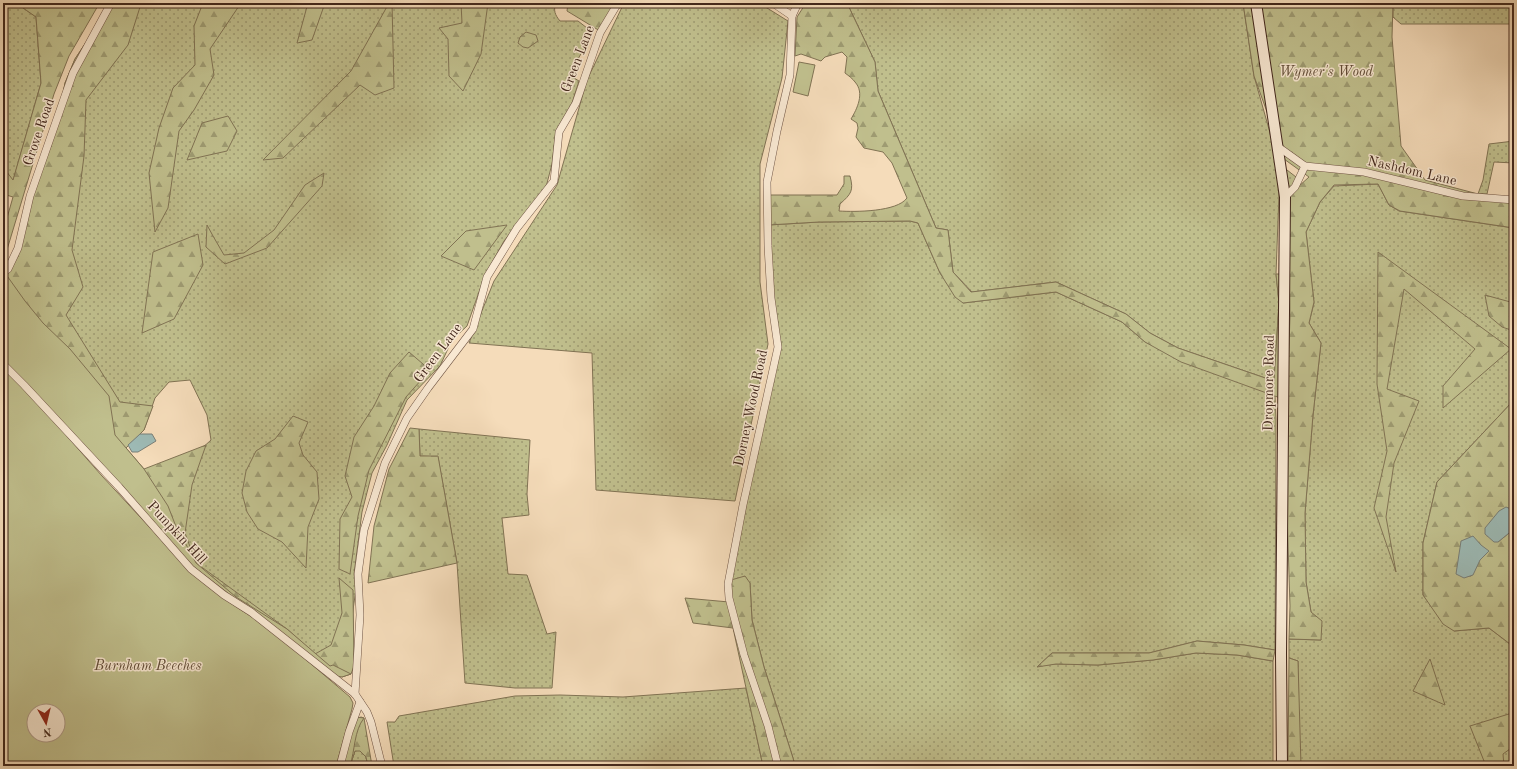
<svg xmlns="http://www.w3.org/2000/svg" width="1517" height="769" viewBox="0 0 1517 769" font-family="'Old Standard TT',serif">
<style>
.grass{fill:url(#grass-dots);stroke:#817354}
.forest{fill:url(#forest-firs);stroke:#817354}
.green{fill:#c0bf8d;stroke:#817354;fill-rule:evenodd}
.water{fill:#9dbab5;stroke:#797f78}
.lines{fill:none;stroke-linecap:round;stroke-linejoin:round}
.street-casing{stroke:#6f5444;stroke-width:8}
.secondary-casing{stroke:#42271c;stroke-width:12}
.street{stroke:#f8e8d2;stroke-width:7}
.secondary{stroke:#f8e8d2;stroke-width:10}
.labels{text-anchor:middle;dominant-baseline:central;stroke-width:3;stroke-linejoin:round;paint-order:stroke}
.street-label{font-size:14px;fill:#42271c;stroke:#f8e8d2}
.park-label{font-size:14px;font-style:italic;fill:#624d38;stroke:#f8e8d2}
</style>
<defs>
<pattern id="grass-dots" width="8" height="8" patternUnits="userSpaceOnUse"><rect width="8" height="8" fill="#c0bf8d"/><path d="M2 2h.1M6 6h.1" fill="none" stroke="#9e9b72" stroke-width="1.8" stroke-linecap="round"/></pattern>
<pattern id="forest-firs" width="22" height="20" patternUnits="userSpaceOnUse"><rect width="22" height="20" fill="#c0bf8d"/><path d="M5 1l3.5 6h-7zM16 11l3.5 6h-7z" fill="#9e9b72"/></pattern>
</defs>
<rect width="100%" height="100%" fill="#f5dcba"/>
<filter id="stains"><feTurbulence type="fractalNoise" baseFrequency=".005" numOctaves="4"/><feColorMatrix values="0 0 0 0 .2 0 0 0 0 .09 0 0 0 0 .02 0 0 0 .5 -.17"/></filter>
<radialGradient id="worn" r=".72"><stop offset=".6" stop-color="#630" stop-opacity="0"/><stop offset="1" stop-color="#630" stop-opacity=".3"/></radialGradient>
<g class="grass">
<path d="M3 3H16L36 17 41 83 13 181 3 167Z"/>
<path d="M112 3H556C553 10 555 15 560 21H578L587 28 591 36 569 75 579 81 572 103 556 131 552 164 546 187 504 241 485 275 467 326 452 340 440 366 407 400 387 445 372 473 362 512 354 574 356 589 352 617 354 666H330L236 597 196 563 175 524 199 451 211 440 207 415 190 380 169 382 155 398 144 430 126 448 14 262 59 115 65 83 75 59Z"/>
<path d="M624 3H759L788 21 782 78 760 164V282L768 344 735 501 596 490 592 353 469 343 494 281 557 185 587 80Z"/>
<path d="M847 3H1243L1254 76 1274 147 1279 194 1276 274 1279 303 1274 381 1178 348 1150 333 1126 314 1056 282 972 292 953 272 948 230 936 228 878 91 875 62Z"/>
<path d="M1393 3H1514V24H1401L1393 17Z"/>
<path d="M1514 141V163L1494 162 1487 194H1478L1483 180 1489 144Z"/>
<path d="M1287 170 1296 177 1295 182 1289 189 1285 171Z"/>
<path d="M1378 184 1389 205 1399 211 1514 228V400L1437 482 1423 543V595L1454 631 1489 628 1514 647V766H1299L1298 661 1289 658V639L1321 640 1311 612 1306 582 1305 513 1313 415 1321 343 1309 323 1314 303 1306 232 1320 202 1334 186Z"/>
<path d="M910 221 918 223 940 273 963 303 1056 292 1122 322 1145 342 1275 396 1276 419 1275 650 1244 645 1197 641 1149 653H1052L1038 666 1056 664 1098 665 1153 660 1196 653 1237 655 1273 661V766H795L793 758 764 667 752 620 750 583 731 580 778 347 768 225 819 222Z"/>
<path d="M419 429 530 440 527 494 529 515 502 518 508 574 527 575 547 634 556 632 552 688H515L465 683 457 563 438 457 420 456Z"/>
<path d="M746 688 763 766H394L387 722H395L399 716 515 696 560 695 623 697Z"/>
<path d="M360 750 366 757 368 766H350L355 751Z"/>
</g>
<g class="forest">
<path d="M16 3H91L99 4 69 56 54 94 3 263V232L13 197 3 194V167L13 180 41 83 36 17Z"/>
<path d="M112 3H144L140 7 128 45 86 100 84 156 72 250 83 287 66 315 120 402 153 406 144 430 126 448 144 469 206 445 192 485 185 533 196 563 287 629 315 654 331 645 342 613 339 578 353 590 354 666 351 674 342 677 190 564 112 477 3 360V275L14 262 24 215 59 115 65 83 75 59Z"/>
<path d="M203 3H241L210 49 214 75 194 110 179 131 168 208 155 232 149 173 159 128 173 88 195 65 194 26Z"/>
<path d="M308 3H325L312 40 297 43Z"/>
<path d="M389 3H392L394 88 375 95 360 85 283 158 263 160 351 71Z"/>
<path d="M461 3H488L481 54 463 91 449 76 448 39 439 28 462 23Z"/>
<path d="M568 3H615L600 31 567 11Z"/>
<path d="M806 3H847L875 62 878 91 936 228 948 230 953 272 971 292 1056 282 1126 314 1150 333 1178 348 1274 381 1279 303 1276 274H1281L1283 399 1181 362 1145 342 1122 322 1056 292 963 303 955 297 940 273 918 223 910 221 819 222 768 225V195H837L844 184V176H850C854 191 851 194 840 204L839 211C855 212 897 212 907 198L892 163 883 152 864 148 856 137 858 128 857 123 851 119C857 109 865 93 855 82 853 79 849 76 845 73L847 57 842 52 825 57 821 61 801 54 795 56 797 17Z"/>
<path d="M1243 3H1393L1392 37 1401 146 1425 180 1478 194 1514 199V228L1400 211 1389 205 1378 184 1334 185 1320 202 1306 232 1314 302 1309 323 1321 343 1313 415 1305 513 1306 582 1311 612 1322 621 1321 640 1289 639 1290 606 1287 512 1286 425 1290 317 1288 196 1309 177 1284 159 1254 76Z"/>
<path d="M526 32 536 35 538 41 528 48 523 47 518 43 520 37Z"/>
<path d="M228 116 237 131 227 151 187 160 202 123Z"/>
<path d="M324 173 322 186 267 248 225 264 206 247 207 225 213 236 224 255 244 253 274 230 305 185Z"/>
<path d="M507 225 474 270 441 256 466 231Z"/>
<path d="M198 234 203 265 174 319 142 333 153 252Z"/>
<path d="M1378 252 1511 349 1443 408V386L1475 349 1404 289 1387 389 1419 401 1394 463 1386 517 1396 572 1374 508 1387 451 1377 384Z"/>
<path d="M1485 295 1514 303V331L1502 327 1489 316Z"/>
<path d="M409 352 430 370 406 397 369 470 358 516 350 574 339 569 340 519 352 497 345 476 354 437 374 406 390 373Z"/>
<path d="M1514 400V512L1511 509 1498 542 1514 529V647L1489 628 1454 631 1443 624 1423 595V543L1437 482Z"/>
<path d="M293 416 308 422 299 443 303 455 317 472 319 499 308 527 306 568 282 542 258 529 247 512 242 493 246 471 256 451 275 439Z"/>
<path d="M410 428 419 429 420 456H438L457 563 368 583 374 526 389 469Z"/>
<path d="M745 576 750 583 752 620 764 667 793 758 795 766H763L733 628 693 623 685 598 729 602 731 580Z"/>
<path d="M1197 641 1244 645 1275 650 1273 661 1237 655 1196 653 1153 660 1098 665 1056 664 1037 667 1052 653H1149Z"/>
<path d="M1289 658 1298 661 1301 766H1288Z"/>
<path d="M1430 659 1445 705 1413 691Z"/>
<path d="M1514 688V746L1503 754 1504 766H1486L1470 726 1512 713Z"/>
<path d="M361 717 364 718 372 766H368L366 757 360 751H355L350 766 354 720Z"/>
</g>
<g class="green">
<path d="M799 62 815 65 808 96 793 92Z"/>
<path d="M5 273 25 301 43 323 70 349 109 396 115 435 144 469 168 506 175 524 196 563 236 597 287 629 330 666 333 665 351 674 342 677 336 676 190 564 112 477 3 360V275Z"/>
<path d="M3 368 37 402 102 476 194 575 223 598 270 629 350 697 353 703 352 709 336 766H3ZM34 711H58V735H34Z"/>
<path d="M356 717 364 718C354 731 355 750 350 766H343Z"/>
</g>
<g class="water">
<path d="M140 434H152L156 441 138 452H132L128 445Z"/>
<path d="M1506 507 1511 509 1514 512V529L1498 542H1494L1485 534V528L1499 511Z"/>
<path d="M1473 536 1481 545 1489 551 1480 560 1473 575 1464 578 1456 574 1461 541Z"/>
</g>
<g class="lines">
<g class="street-casing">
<g id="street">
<path d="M773 3 792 16"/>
<path d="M1277 146 1305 166"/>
<path d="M1285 197 1295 187 1305 166 1364 172 1463 196 1514 200"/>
<path d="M3 273 8 269 18 248 30 196 73 73 111 3"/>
<path d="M3 364 24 385 119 487 191 569 224 595 251 612 355 694 367 712 371 722 382 766"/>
<path d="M355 694 360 615 358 574 364 530 385 463 407 418 428 388 473 329 487 277 517 228 554 181 559 132 576 103 600 33 618 3"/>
<path d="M340 766 349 732 360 702"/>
<path d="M778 766 768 726 744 655 729 598 728 584 743 505 778 347 771 298 768 246 767 182 777 131 790 75 792 16 798 3"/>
</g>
</g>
<g class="secondary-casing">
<path id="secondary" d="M1256 3 1285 197 1281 655 1282 766"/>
</g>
<use href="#street" class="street"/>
<use href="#secondary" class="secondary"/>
</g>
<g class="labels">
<g class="street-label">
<text transform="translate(578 59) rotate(-69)">Green Lane</text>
<text transform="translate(39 132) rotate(-71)">Grove Road</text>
<text transform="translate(1412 171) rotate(13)">Nashdom Lane</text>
<text transform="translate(438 353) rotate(-53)">Green Lane</text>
<text transform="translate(1269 383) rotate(-89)">Dropmore Road</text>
<text transform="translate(751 408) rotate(-78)">Dorney Wood Road</text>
<text transform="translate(177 533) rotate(47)">Pumpkin Hill</text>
</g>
<g class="park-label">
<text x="1326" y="72">Wymer's Wood</text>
<text x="148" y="666">Burnham Beeches</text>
</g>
</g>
<rect width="1517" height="769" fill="none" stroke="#f5dcba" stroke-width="16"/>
<rect x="4" y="4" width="1509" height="761" fill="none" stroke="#42271c" stroke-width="2"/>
<rect x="8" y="8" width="1501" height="753" fill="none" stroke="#42271c"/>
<g transform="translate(46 723) rotate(172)"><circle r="19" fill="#f8e8d2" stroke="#af9b89"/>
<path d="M0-3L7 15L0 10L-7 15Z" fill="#8f2418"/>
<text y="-6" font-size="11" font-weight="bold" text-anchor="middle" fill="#42271c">N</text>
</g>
<rect width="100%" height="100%" filter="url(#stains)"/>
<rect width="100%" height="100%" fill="url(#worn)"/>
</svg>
